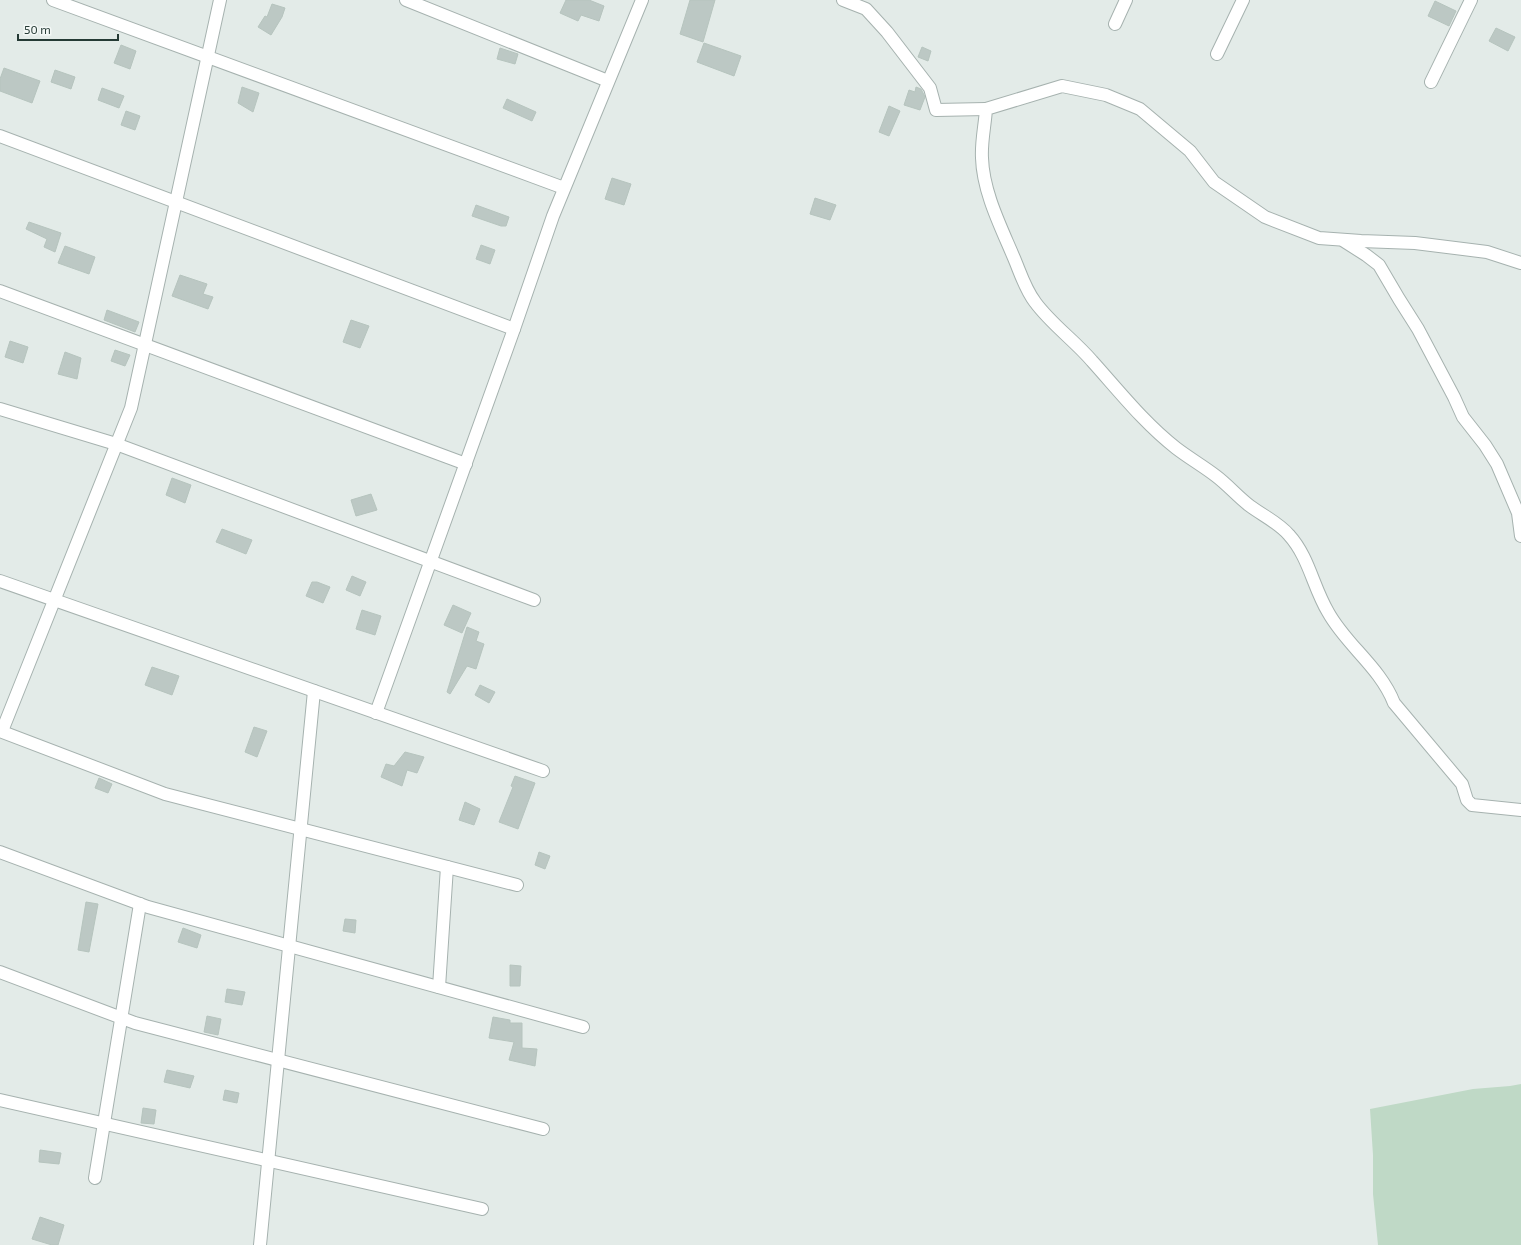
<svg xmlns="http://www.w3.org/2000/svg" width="1521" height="1245" viewBox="0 0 1521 1245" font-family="'Exo 2',sans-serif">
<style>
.green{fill:#bfd9c6}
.building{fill:#bcc8c4;stroke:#b6c4be}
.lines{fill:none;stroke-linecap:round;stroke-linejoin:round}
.minor-casing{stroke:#a6b2af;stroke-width:14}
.minor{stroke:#fff;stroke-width:12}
</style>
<rect width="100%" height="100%" fill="#e3ebe8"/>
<path class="green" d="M1521 1084V1245H1378L1373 1194V1155L1370 1109 1473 1089 1510 1086Z"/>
<g class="building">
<path d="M566 0H589L604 6 599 21 581 15 578 21 560 13Z"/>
<path d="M690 0H715L703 42 680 34Z"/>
<path d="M1435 1 1456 11 1449 26 1428 16Z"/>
<path d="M272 4 285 8 282 17 271 35 258 27 265 16 267 17Z"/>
<path d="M1496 28 1515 37 1508 51 1489 41Z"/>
<path d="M704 43 741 56 734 76 697 62Z"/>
<path d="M121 45 136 51 130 69 114 63Z"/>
<path d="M922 47 931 51 928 61 918 57Z"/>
<path d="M500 48 518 54 515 64 497 59Z"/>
<path d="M4 68 40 81 32 103 0 91V79Z"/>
<path d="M55 70 75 77 71 89 51 82Z"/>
<path d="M242 87 259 93 253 112 238 103Z"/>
<path d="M916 87 921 89 925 97 920 110 904 105 909 90 915 92Z"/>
<path d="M102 88 124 96 119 108 98 100Z"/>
<path d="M507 99 536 112 532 121 503 108Z"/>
<path d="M889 106 900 111 889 136 879 132Z"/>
<path d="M126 111 140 116 135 130 121 125Z"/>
<path d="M612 178 631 184 624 205 605 199Z"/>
<path d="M815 198 836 205 830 220 810 214Z"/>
<path d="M476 205 509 217 506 226H501L472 216Z"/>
<path d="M29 222 61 233 55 252 44 247 47 239 26 229Z"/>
<path d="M481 245 495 250 490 264 476 259Z"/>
<path d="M65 246 95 257 89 274 58 263Z"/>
<path d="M180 275 207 284 203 294 213 297 208 309 172 296Z"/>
<path d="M107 310 139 322 135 332 104 320Z"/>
<path d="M351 320 369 326 360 348 343 342Z"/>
<path d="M10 341 28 347 23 363 5 357Z"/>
<path d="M115 350 130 355 125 366 111 361Z"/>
<path d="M65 352 81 358 77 379 58 374Z"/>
<path d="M172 478 191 485 185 503 166 495Z"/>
<path d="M371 494 377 510 356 516 351 500Z"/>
<path d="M222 529 252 540 246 554 216 542Z"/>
<path d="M352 576 366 582 360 596 346 590Z"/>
<path d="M312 582H317L330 587 323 603 306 596Z"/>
<path d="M453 605 471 613 462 633 444 625Z"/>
<path d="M362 610 381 616 375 635 356 629Z"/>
<path d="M467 627 479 632 476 641 484 644 476 669 467 666 450 694 447 692Z"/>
<path d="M152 667 179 676 172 695 145 685Z"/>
<path d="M480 685 495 692 489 703 475 695Z"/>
<path d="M254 727 267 731 257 757 245 752Z"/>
<path d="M405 752 424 757 417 773 407 770 402 786 381 777 386 764 394 766Z"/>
<path d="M515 776 535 783 518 829 499 822 513 787 511 786Z"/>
<path d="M99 778 112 784 108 793 95 788Z"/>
<path d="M465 802 480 809 474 825 459 820Z"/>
<path d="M539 852 550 856 545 869 535 865Z"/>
<path d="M86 902 98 904 89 952 78 950Z"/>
<path d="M345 919 356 920 355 933 343 931Z"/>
<path d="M183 928 201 935 197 948 178 942Z"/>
<path d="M510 965 521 966 520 986H510Z"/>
<path d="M227 989 245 992 242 1005 225 1002Z"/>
<path d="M207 1016 221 1019 218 1035 204 1032Z"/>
<path d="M493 1017 510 1020V1023H522V1048L537 1049 535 1066 509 1060 514 1042 489 1038Z"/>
<path d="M167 1070 194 1076 190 1088 164 1082Z"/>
<path d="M225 1090 239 1093 237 1103 223 1100Z"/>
<path d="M143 1108 156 1110 154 1124 141 1123Z"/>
<path d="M40 1150 61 1153 59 1164 39 1162Z"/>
<path d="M40 1217 64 1225 58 1245H52L32 1239Z"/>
</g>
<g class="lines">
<g class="minor-casing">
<g id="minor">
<path d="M53 0 564 188"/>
<path d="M406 0 608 81"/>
<path d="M843 0 866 9 887 32 930 88 936 110 986 109"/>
<path d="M1115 24 1126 0"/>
<path d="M1217 54 1243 0"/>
<path d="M1431 82 1471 0"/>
<path d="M0 136 514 329"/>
<path d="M1344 241 1366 255 1379 265 1399 299 1418 329 1454 397 1463 417 1485 445 1497 464 1518 513 1521 536"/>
<path d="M1521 263 1487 252 1415 243 1361 241 1319 238 1265 217 1214 182 1190 151 1140 109 1106 95 1062 86 986 109C985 125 981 142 982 158 983 192 1001 227 1014 258 1020 272 1025 289 1035 302 1051 324 1074 340 1092 361 1119 391 1144 423 1176 448 1189 458 1203 466 1216 476 1228 485 1238 497 1250 506 1262 515 1279 523 1289 535 1309 557 1313 587 1328 612 1346 645 1380 667 1394 703L1462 784 1467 800 1472 805 1521 810"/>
<path d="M0 291 466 464"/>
<path d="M0 409 116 444 534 600"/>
<path d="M0 581 543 771"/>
<path d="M376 713 514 329 553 216 642 0"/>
<path d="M0 731 165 794 517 885"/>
<path d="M2 731 131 408 220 0"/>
<path d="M0 852 148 907 583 1027"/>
<path d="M0 972 135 1023 543 1129"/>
<path d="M439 987 447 867"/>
<path d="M0 1100 482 1209"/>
<path d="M95 1178 140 904"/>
<path d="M260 1245 314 691"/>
</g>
</g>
<use href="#minor" class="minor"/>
</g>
<path d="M18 34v6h100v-6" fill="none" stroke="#253a35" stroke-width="2"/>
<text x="24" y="34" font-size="12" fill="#253a35" stroke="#f3f8f6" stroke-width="3" paint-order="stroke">50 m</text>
</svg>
